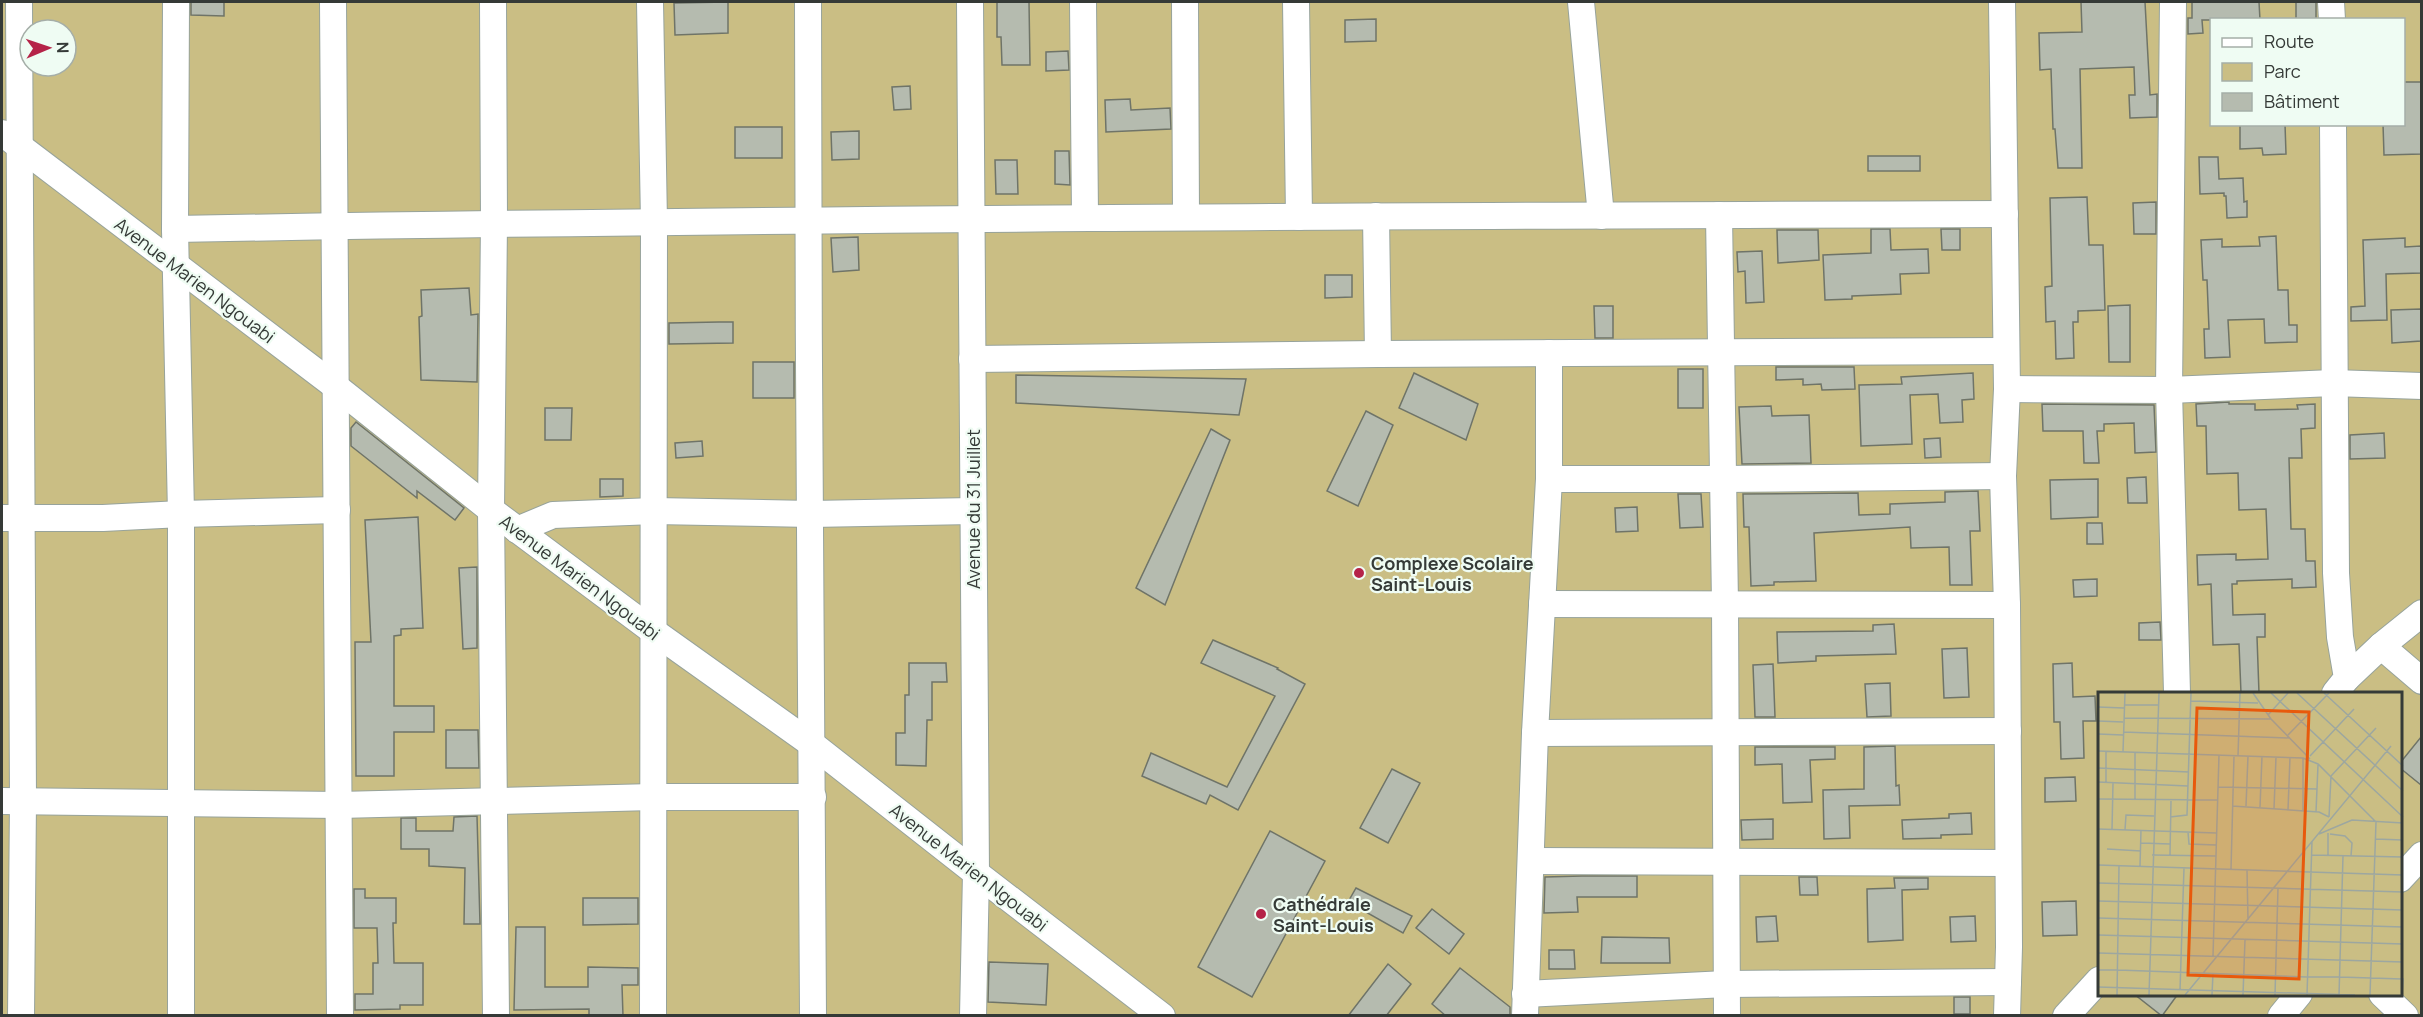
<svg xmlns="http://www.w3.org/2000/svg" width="2423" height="1017" viewBox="0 0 2423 1017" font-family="Manrope,sans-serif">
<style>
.green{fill:#cabe84;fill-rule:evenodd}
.building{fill:#b5bbaf;stroke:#6f7468;stroke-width:1.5}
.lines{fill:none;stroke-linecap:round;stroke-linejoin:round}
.minor-casing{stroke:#97a39b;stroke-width:28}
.minor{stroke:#fff;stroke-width:26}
.poi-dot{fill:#b52348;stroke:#effcf3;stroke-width:2}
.labels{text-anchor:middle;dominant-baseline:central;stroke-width:4.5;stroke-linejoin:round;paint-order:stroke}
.street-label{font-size:18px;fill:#353a37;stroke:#effcf3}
.poi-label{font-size:18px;font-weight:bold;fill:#353a37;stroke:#effcf3;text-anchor:start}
.inset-road{fill:none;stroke:#9da7a0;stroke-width:1.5}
.view{fill:#e8590c;fill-opacity:0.15;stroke:#e8590c;stroke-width:3}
.inset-edge{fill:none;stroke:#353a37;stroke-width:3}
</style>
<rect width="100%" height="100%" fill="#e2efe6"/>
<path class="green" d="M2 2H2421V1015L2 1016ZM2212 20H2404V124H2212ZM30 30H66V66H30ZM2099 693H2400V994H2099Z"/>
<g class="building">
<path d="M191 2H224V16L191 15Z"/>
<path d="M728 2V33L675 35 674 3Z"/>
<path d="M997 2H1029L1030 65H1002L1001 37H997Z"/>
<path d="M2081 2H2145L2150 95 2157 94V117L2130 118 2129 95H2135L2134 67 2080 69 2082 168H2058L2055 129H2053L2051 69 2040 70 2039 33 2082 32Z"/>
<path d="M2192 2H2259L2260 20H2202L2203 33 2188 34V18H2192Z"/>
<rect x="2296" y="2" width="20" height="18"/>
<path d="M1376 19V41L1345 42V20Z"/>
<path d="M1068 51 1069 70 1046 71V52Z"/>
<path d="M2403 82H2421V154L2384 155 2383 124H2403Z"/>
<path d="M910 86 911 109 894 110 892 87Z"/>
<path d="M1130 99 1131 110 1170 108 1171 129 1106 132 1105 100Z"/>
<path d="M2240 124H2285L2286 154 2263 155 2262 148 2240 149Z"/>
<rect x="735" y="127" width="47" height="31"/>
<path d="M859 131V159L832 160 831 132Z"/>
<path d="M1055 151H1069L1070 185 1055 184Z"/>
<rect x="1868" y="156" width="52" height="15"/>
<path d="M2199 157H2218L2219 179 2243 178 2244 202 2247 201V217L2227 218 2226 196H2224V193L2200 194Z"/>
<path d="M995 160H1017L1018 194H996Z"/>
<path d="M2087 197 2089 245H2103L2105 310 2078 311V322H2073L2074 358 2056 359 2055 321 2046 322 2045 287 2052 286 2050 198Z"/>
<path d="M2156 202V234H2134L2133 203Z"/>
<path d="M1871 229H1890L1891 250 1928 249 1929 273 1900 274 1901 294 1852 296V299L1825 300 1823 255 1871 253Z"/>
<path d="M1941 229H1960V250H1942Z"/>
<path d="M1777 230H1818L1819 260 1778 263Z"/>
<path d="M2276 236 2278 290H2288L2289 325H2297V342L2265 343 2264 319 2228 320 2230 357 2205 358 2204 329H2209L2207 280H2203L2201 240 2222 239V247L2260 246 2259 237Z"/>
<path d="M858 237 859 270 833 272 831 238Z"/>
<path d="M2405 238V247L2421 246V273L2386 274 2387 320 2351 321V307L2365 306 2363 240Z"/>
<path d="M1762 251 1764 302 1746 303 1745 271 1738 272 1737 252Z"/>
<path d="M1325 275H1352V297L1325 298Z"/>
<path d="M469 288 471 315 478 314 477 382 421 380 419 317 422 316 421 290Z"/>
<path d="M2130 305V362H2109L2108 306Z"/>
<path d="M1594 306H1613V338H1595Z"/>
<path d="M2421 309V341L2392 343 2391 310Z"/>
<path d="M719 322H733V343L669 344V323Z"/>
<rect x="753" y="362" width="41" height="36"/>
<path d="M1776 367H1854L1855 389 1822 390 1821 384 1803 385V379L1776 380Z"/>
<rect x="1678" y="369" width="25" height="39"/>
<path d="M1414 373 1478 404 1466 440 1399 408Z"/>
<path d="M1973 373 1974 399 1962 400 1963 422 1940 423 1938 394 1910 395 1912 444 1861 446 1859 385 1902 384 1901 377Z"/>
<path d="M1016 375 1246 379 1239 415 1016 403Z"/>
<path d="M2229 402V404H2255V410L2298 409 2297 405 2315 404V428L2301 429 2302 458H2289L2291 529H2305L2306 561H2315L2316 587 2292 588V579L2237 581V584H2232L2233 615 2265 614V637H2257L2259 693H2241L2239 644 2213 645 2211 584 2198 585 2197 555 2236 554V560L2268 559 2266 509 2239 510 2238 473 2207 474 2206 426H2197L2196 404Z"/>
<path d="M2042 404 2154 405 2156 452 2135 453 2134 423 2104 424V431H2097L2099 463H2084L2083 431H2043Z"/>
<path d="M1771 406 1772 416 1809 415 1811 463 1742 464 1739 407Z"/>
<path d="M545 408H572L571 440H545Z"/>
<path d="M1366 411 1393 425 1358 506 1327 491Z"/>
<path d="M356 422 464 508 455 520 417 491V498L351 446V428Z"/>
<path d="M1211 429 1230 440 1165 605 1136 588Z"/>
<path d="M2384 433 2385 458 2350 459V435Z"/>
<path d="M1940 438 1941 457 1925 458 1924 439Z"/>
<path d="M702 441 703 456 676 458 675 443Z"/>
<path d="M2146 477 2147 503H2128L2127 478Z"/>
<path d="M600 479H623V496L600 497Z"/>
<path d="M2098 479V517L2051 519 2050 480Z"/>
<path d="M1978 491 1980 531H1970L1972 585H1950L1949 547 1911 548 1910 527 1814 533 1816 581 1774 582V585L1751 586 1749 527H1744L1743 494 1858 493 1859 515 1890 514V504L1945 502V492Z"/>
<path d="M1678 494H1701L1703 527 1680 528Z"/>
<path d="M1637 507 1638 531 1616 532 1615 508Z"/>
<path d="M418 517 423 628 401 629V635L394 636V706H434V732H394V776H356L355 642H371L365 520Z"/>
<path d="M2087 523H2102L2103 544H2087Z"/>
<path d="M477 567V648L463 649 459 568Z"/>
<path d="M2097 579V596L2074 597 2073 580Z"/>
<path d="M2160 622 2161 640H2139V623Z"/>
<path d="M1894 624 1896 654 1816 656V661L1778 663 1777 632 1873 631V625Z"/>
<path d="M1213 640 1278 668 1277 669 1305 684 1238 810 1210 795 1206 804 1142 776 1151 753 1227 787 1275 696 1201 663Z"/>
<path d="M1967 648 1969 697 1944 698 1942 649Z"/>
<path d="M909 663H946L947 682H932V720H927L926 766 896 765V733H905V695H909Z"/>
<path d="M2072 663 2073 697 2095 696 2096 721H2083L2084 758 2061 759 2060 722H2054L2053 664Z"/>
<path d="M1773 664 1775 717H1755L1753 665Z"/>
<path d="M1890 683 1891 716 1867 717 1865 684Z"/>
<path d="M446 730H478L479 768H446Z"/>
<path d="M2421 737V785L2400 768V763Z"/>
<path d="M1895 746 1896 786 1899 785 1900 805 1849 806 1850 838 1824 839 1823 790 1864 789V747Z"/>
<path d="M1755 747H1835V759L1810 760 1812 802 1783 803 1782 764 1755 765Z"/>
<path d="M1392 769 1420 783 1388 843 1360 828Z"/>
<path d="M2075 777 2076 801 2045 802V778Z"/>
<path d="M1971 813 1972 834 1941 835V838L1903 839 1902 820 1949 818V814Z"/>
<path d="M477 816 480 924H464L465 868 429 866V849H401V818H416V831H453L454 817Z"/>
<path d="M1773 819V839L1742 840 1741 820Z"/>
<path d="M1270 831 1325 861 1252 997 1198 967Z"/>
<path d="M1582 876H1637V897H1577L1578 912 1544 913 1545 877Z"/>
<path d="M1799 877H1817L1818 895H1800Z"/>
<path d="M1894 878H1928V889L1902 890 1903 940 1868 942 1867 889 1895 888Z"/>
<path d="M1356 888 1412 916 1403 933 1348 902Z"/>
<path d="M354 889H365V898H396V923H393L394 963H423V1005H400V1009L355 1010V994H373V963H378L377 928H354Z"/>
<path d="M583 898H638V924L583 925Z"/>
<path d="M2076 901 2077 935 2043 936 2042 902Z"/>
<path d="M1432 909 1464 934 1449 954 1416 928Z"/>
<path d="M1776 916 1778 941 1757 942 1756 917Z"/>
<path d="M1975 916 1976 941 1951 942 1950 917Z"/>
<path d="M516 927H545V987H588V967L638 968V985H622L623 1016H589V1009L514 1010Z"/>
<path d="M1602 937 1669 938 1670 963H1601Z"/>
<path d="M1549 950H1574L1575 969H1549Z"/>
<path d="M989 962 1048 964 1046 1005 988 1002Z"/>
<path d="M1388 964 1411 984 1386 1016H1348Z"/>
<path d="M1460 968 1510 1007V1016H1446L1432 1004Z"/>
<path d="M2134 994H2178L2162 1016Z"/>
<rect x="1954" y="997" width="16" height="17"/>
</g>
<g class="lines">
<g class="minor-casing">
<g id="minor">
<path d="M19 2 23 801 21 1016"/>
<path d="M176 2 175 229 181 514V1016"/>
<path d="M333 2 340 1016"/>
<path d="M493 2 494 222 491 510 496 1016"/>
<path d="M650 2 654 222 653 1016"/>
<path d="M808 2C807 340 813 677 813 1016"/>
<path d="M970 2 976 873 973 1016"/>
<path d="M1083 2 1085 216"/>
<path d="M1185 2 1186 217"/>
<path d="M1296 2 1299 217"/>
<path d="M1581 2 1601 216"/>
<path d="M2002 2 2007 389 2003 476 2007 605 2009 947 2007 1016"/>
<path d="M2173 2 2169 390 2177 693"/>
<path d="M2331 2 2332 20"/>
<path d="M2333 124 2336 573 2340 637 2347 678 2335 693"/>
<path d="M2 133 335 386 491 510 653 631 813 745 976 873 1162 1016"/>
<path d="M1719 215 1725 604 1727 1016"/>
<path d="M1376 216 1378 354"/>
<path d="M175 229C785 218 1395 216 2005 214"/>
<path d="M972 359 1378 354 2005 351"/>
<path d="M2007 389 2169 390 2333 383 2422 386"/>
<path d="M1549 479H1722L2003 476"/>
<path d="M2 518H103L181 514 337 510"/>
<path d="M517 530 553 515 654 511 811 514 973 511"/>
<path d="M1542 604 2007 605"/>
<path d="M2381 646 2422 681"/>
<path d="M2347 678 2381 646 2422 613"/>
<path d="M1535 733 2008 731"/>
<path d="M2 801 339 805 653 797H813"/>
<path d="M1531 861 2008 863"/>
<path d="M2400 879 2422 855"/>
<path d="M1525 994 1726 984 2008 982"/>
<path d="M2382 994 2405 1016"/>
<path d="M1525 1016 1535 733 1549 479V353"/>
<path d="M2066 1016 2099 980"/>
<path d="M2281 1016 2299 994"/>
</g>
</g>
<use href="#minor" class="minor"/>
</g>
<g class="poi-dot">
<circle cx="1359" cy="573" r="6"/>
<circle cx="1261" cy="914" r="6"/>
</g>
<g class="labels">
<g class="street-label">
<text transform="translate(195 280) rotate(37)">Avenue Marien Ngouabi</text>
<text transform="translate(973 509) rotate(-90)">Avenue du 31 Juillet</text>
<text transform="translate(580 577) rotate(37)">Avenue Marien Ngouabi</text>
<text transform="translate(969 867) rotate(38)">Avenue Marien Ngouabi</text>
</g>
<g class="poi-label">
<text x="1371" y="563">Complexe Scolaire<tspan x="1371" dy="21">Saint-Louis</tspan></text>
<text x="1273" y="904">Cathédrale<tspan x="1273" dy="21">Saint-Louis</tspan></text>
</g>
</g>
<g transform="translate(2098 692)">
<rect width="304" height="304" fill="#e2efe6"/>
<path d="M0 1H304V303H0Z" fill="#cabe84"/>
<path class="inset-road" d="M155 1 173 27M173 1 305 125M199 1 305 99M226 1 305 74M93 9 160 11M27 13H60M0 15 26 16M170 23 190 1M26 26 173 27 212 67M0 29 25 30M25 40 192 46M0 42 25 43M190 43 231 1M0 59 205 66 220 72 278 130 272 303M25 60 27 1M140 64 142 1M212 64 256 17M0 76 91 80M0 90 90 94M8 90V60M120 95 219 97M0 107 119 108M37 108V61M134 114 221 120 231 125M148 114 150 64M162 115 164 64M176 117 178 65M190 118 192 65M205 119V66M218 120 220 73M72 125 89 123 93 1M231 125 233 84 278 36M0 137 118 141M14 138 15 91M27 138 28 123 56 124M90 140 91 152 118 153M221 142 254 128 305 131M232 142 247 144 254 151 253 164M277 147 305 148M43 151 72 152M9 157 43 159M54 163 118 164M72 163 73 109M213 163 305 165M230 164V141M0 173 305 183M42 174 43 138M133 177 136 64M149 178 150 228M0 191 305 200M0 209 305 218M0 226 305 235M0 243 305 252M0 261 305 270M115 264 121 63M0 278H20L209 285H241L273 286 304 287H305L304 303M0 295 257 303M82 298 86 176M19 303 21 174M51 303 61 1M87 303 293 54M114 303 115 281M145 303 147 248M177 303 180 196M209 303 214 149M241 303 245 164"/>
<path class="view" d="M99 16 211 20 201 287 90 283Z"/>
<rect width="304" height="304" class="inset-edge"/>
</g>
<rect width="2423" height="1017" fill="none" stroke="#353a37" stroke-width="6"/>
<rect x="2210" y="18" width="195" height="108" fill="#effcf3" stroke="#a5aea8" stroke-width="1.5"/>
<rect x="2222" y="38" width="30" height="9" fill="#ffffff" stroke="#a5aea8" stroke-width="1.5"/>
<text x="2264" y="48" font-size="18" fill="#353a37">Route</text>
<rect x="2222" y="63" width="30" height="18" fill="#cabe84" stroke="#a5aea8" stroke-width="1.5"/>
<text x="2264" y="78" font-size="18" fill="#353a37">Parc</text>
<rect x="2222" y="93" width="30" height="18" fill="#b5bbaf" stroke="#a5aea8" stroke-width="1.5"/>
<text x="2264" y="108" font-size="18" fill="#353a37">Bâtiment</text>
<g transform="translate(48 48) rotate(88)"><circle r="28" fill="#effcf3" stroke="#a5aea8" stroke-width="1.5"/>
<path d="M0-4.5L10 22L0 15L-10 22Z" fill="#b52348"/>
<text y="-9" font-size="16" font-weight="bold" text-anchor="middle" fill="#353a37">N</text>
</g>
</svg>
